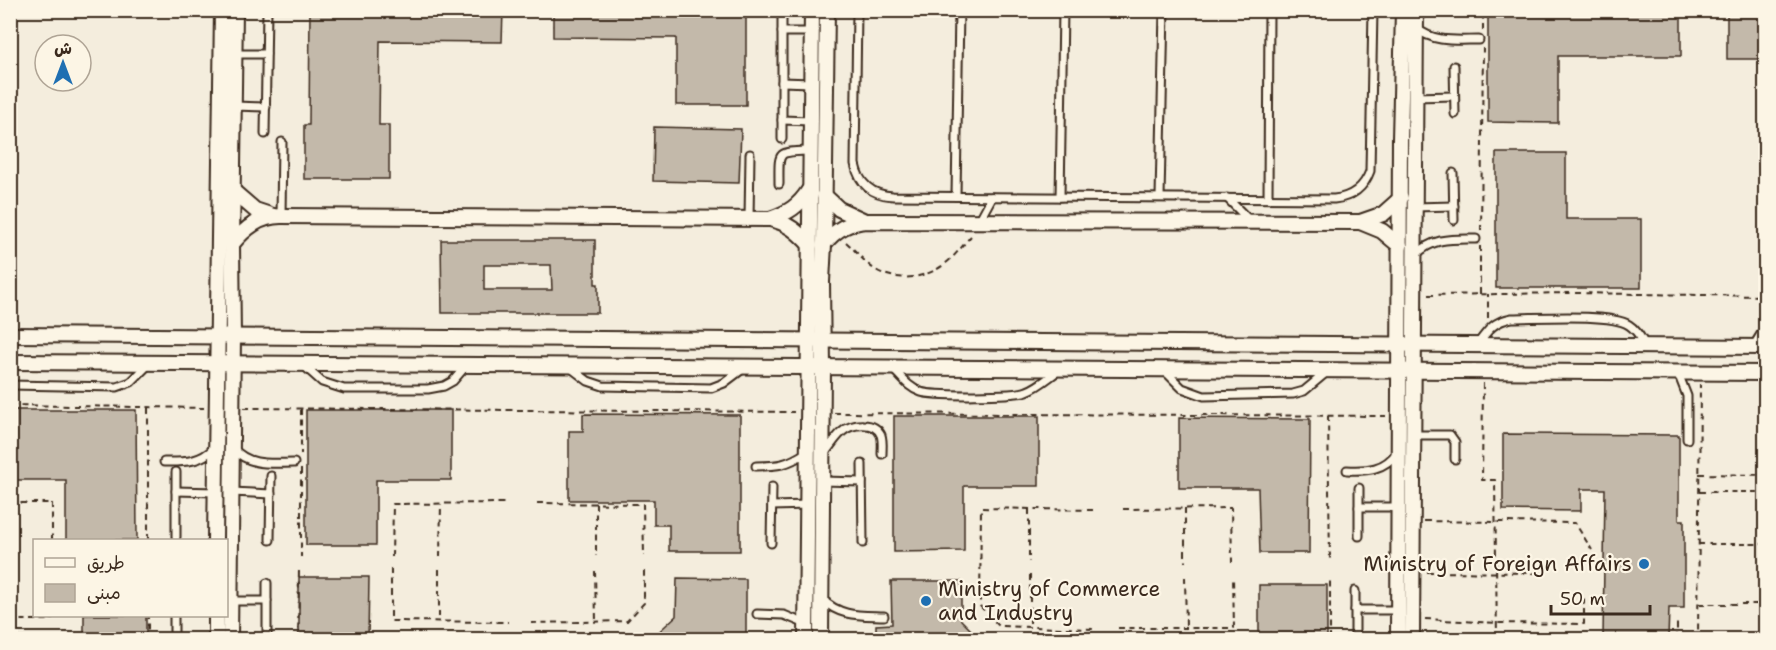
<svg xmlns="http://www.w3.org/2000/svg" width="1776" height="650" viewBox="0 0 1776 650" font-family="'Shantell Sans','Playpen Sans Arabic',sans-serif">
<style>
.building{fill:#c3b9aa;stroke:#3b2a1e;stroke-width:1.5;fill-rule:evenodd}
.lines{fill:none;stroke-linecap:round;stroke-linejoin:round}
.service-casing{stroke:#3b2a1e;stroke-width:11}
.minor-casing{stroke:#3b2a1e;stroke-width:18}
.path{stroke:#3b2a1e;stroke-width:2;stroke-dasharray:6 4.5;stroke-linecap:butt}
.service{stroke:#fcf5e5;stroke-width:7}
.minor{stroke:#fcf5e5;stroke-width:14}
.poi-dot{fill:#1f6fb2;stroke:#fcf5e5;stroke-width:2}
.labels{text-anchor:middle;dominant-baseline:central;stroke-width:4.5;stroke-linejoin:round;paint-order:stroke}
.poi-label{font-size:21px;fill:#3b2a1e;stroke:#fcf5e5;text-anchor:end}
</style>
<rect width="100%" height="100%" fill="#f4eddd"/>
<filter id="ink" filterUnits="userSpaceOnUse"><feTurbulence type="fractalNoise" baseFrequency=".0167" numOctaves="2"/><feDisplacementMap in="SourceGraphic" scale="12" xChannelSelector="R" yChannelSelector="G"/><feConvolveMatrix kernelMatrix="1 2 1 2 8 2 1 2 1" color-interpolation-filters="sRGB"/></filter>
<g filter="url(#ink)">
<g class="building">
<path d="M310 10H503L502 42 380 41 379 125H389V179H304V125H309Z"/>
<path d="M553 10H746V105H676V38L553 37Z"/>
<path d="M1488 10H1681V56H1558V123L1488 122Z"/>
<rect x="1727" y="10" width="39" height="49"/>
<path d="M654 127 741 129 739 183 653 181Z"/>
<path d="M1496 153H1566V219H1641V288H1496Z"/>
<path d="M441 240H595V284H598V313H442ZM484 265H551L552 290H484Z"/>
<path d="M10 410H136L137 540H66V480H10Z"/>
<path d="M306 410H451V480H376V545H306Z"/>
<path d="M583 414 740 415V551H669V525H654V500H569V431H583Z"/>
<path d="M894 416H1039V486H964V551L894 552Z"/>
<path d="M1179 418 1310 419 1309 553H1260L1258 488H1179Z"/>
<path d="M1503 434 1679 435V520H1684V608H1669L1668 639H1603L1605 489H1581V511L1503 510Z"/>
<path d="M299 577H369L368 639H299Z"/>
<path d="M677 578 746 579V639H651L676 616Z"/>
<path d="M891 581H961V620L980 639H876V625L892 624Z"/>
<rect x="1259" y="585" width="68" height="54"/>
<rect x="84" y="615" width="62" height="24"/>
</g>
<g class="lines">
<g class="service-casing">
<g id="service">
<path d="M857 10 855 164C859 184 872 195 893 196L1334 199C1352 197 1364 188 1370 171L1373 10"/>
<path d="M782 14V139"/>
<path d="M1416 28C1434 43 1456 40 1479 40"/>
<path d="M782 32H812"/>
<path d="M235 54H266"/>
<path d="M1454 66 1455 114"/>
<path d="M782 82 811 83"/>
<path d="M1415 97 1454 96"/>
<path d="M235 106 266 107"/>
<path d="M782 120 810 121"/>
<path d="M265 134 267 10"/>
<path d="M1453 173 1454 220"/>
<path d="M779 184C779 151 776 152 809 151"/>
<path d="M956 196 959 10"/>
<path d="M1060 197 1063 10"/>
<path d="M1160 197 1164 10"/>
<path d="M1227 198 1249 220"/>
<path d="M1268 198 1269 10"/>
<path d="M1414 207 1454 206"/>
<path d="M281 216 282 142"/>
<path d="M749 219 750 154"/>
<path d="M979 221 992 197"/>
<path d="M1415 256C1432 237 1453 239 1476 239"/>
<path d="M1477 345C1488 330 1494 321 1512 318 1538 318 1610 313 1629 325 1637 330 1641 338 1646 346"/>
<path d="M1753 347 1766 326"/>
<path d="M304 366 322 382 344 389H428L444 386 453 381 466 366"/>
<path d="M571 368 588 381 603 386 711 388 724 383 744 368"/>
<path d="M893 369C902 378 909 388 921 392 933 396 1016 396 1027 391 1038 387 1048 378 1058 371"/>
<path d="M1164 370 1182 388 1204 396 1293 394 1304 391 1328 371"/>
<path d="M1678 373 1687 396V439"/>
<path d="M10 385 117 387 131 382 149 364"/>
<path d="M1413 435H1450L1455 442V459"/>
<path d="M233 448C249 467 272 463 294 463"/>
<path d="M824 454C830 447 835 438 842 432 852 423 875 421 881 435 883 441 882 448 882 454"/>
<path d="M164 462C183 462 200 463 214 448"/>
<path d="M862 464 863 543"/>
<path d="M756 466C779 466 787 465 807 452"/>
<path d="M1347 470C1367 471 1385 470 1397 452"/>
<path d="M822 481 862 482"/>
<path d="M176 491 216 492"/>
<path d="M232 492 271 494"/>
<path d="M772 506 808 505"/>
<path d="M1359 507H1398"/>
<path d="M1359 536V488"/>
<path d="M176 537V472"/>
<path d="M270 540 271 476"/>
<path d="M771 543 772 487"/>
<path d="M267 583V640"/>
<path d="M822 599C840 617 860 615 884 616"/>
<path d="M231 601H267"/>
<path d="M1355 610H1398"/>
<path d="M757 614 784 615 806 624"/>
<path d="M174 616V640"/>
<path d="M1355 639V591"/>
</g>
</g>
<g class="minor-casing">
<g id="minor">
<path d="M233 191 255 210 273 216"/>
<path d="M824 195 839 209 863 220"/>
<path d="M770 219C788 213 799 206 809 190"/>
<path d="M1360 222 1382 231 1400 246"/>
<path d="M232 244C245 228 260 216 281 216L770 219C788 223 798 232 810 245"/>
<path d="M824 244C836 229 849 222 868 221L1360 222 1383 214 1401 198"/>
<path d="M10 335 1766 347"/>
<path d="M10 362 1766 373"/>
<path d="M215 540 222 10"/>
<path d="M216 616V640"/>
<path d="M230 640 233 336 232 244 235 10"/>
<path d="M806 640 812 10"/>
<path d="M821 640 823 368 822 282 824 244 827 10"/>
<path d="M1398 640 1400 139 1403 10"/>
<path d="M1412 640 1416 10"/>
</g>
</g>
<g class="path">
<path d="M1483 30V10"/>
<path d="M1481 231 1483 48"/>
<path d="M846 242C854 249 861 258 869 265 891 284 925 280 946 263 956 255 963 245 971 236"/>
<path d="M1480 294V246"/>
<path d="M1428 295 1573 293 1766 296"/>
<path d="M1488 318V294"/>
<path d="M1483 383 1482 480H1495L1497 640"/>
<path d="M10 405 204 408"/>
<path d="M244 408 794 412"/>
<path d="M301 409V455"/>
<path d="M834 413 1387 416"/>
<path d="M1328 416 1330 562"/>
<path d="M301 469V557"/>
<path d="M1699 474 1766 475"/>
<path d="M1699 492H1766"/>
<path d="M10 503H52V540"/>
<path d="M537 503 643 504 644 556"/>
<path d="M596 503V556"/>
<path d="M1185 508V562"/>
<path d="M1029 509V562"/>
<path d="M1123 509 1231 508 1232 562"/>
<path d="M1093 510 981 508 980 606 999 626 1094 629"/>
<path d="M1424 521 1575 523 1592 550"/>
<path d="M148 540V407"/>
<path d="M1698 544H1766"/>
<path d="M392 557 393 504 507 503"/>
<path d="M440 557 441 504"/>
<path d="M391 569V621L508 622"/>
<path d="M439 569V620"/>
<path d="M595 571 596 622"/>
<path d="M1427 572 1544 573"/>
<path d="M1030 575V626"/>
<path d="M1185 577 1186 628"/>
<path d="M1699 604H1766"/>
<path d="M1425 619 1497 623 1584 624V597"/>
<path d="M10 620H52V616"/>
<path d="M531 623 627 621 644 603V571"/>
<path d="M1118 628H1234L1233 577"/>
<path d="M148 640V616"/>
<path d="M298 640 299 568"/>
<path d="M1330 640V577"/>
<path d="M1677 640V622"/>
<path d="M1698 640 1700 384"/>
</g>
<use href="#service" class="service"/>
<use href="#minor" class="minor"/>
</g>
</g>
<g class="poi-dot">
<circle cx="1644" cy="564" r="6"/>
<circle cx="926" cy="601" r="6"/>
</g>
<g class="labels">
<g class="poi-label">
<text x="1632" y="564">Ministry of Foreign Affairs</text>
<text x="938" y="589" text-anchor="start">Ministry of Commerce<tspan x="938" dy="24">and Industry</tspan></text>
</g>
</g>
<rect width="1776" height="650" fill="none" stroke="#fcf5e5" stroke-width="36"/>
<rect x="18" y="18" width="1740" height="614" fill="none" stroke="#3b2a1e" stroke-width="2" filter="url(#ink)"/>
<rect x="33" y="539" width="195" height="78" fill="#fcf5e5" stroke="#afa495" stroke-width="1.5"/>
<rect x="45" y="558" width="30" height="9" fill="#fcf5e5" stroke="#afa495" stroke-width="1.5"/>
<text x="87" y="569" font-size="18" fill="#3b2a1e">طريق</text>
<rect x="45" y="584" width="30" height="18" fill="#c3b9aa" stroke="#afa495" stroke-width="1.5"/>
<text x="87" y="599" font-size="18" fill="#3b2a1e">مبنى</text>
<g transform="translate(63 63)"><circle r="28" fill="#fcf5e5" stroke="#afa495" stroke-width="1.5"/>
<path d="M0-4.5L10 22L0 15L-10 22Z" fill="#1f6fb2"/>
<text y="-9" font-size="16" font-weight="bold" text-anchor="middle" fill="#3b2a1e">ش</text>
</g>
<path d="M1551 605v9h99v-9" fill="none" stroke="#3b2a1e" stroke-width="3"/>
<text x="1560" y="605" font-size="18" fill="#3b2a1e" stroke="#fcf5e5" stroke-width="4.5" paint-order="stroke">50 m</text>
</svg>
